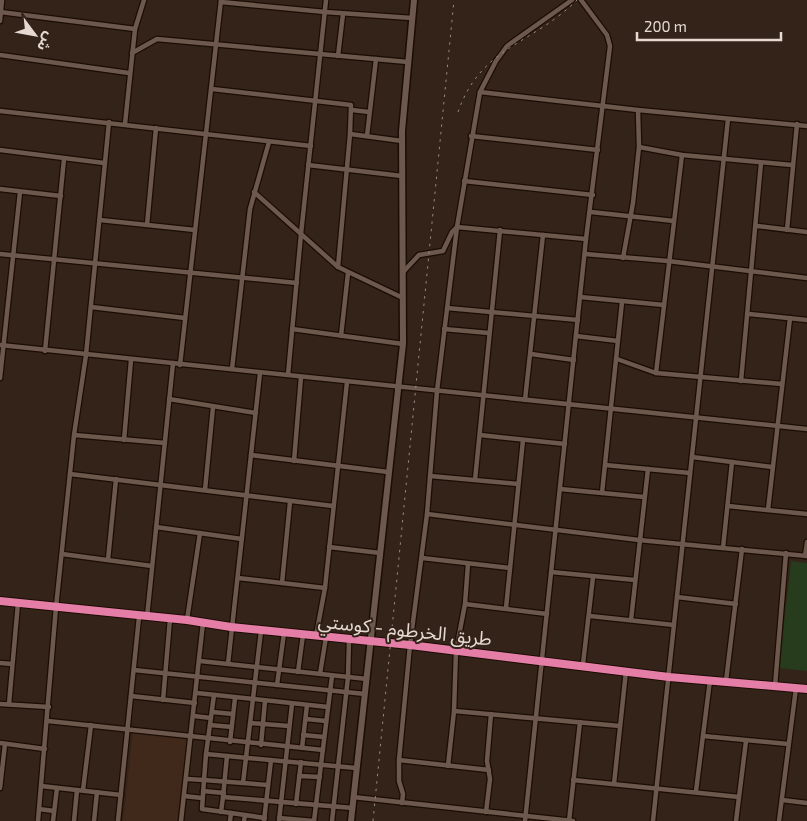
<svg xmlns="http://www.w3.org/2000/svg" width="807" height="821" viewBox="0 0 807 821" font-family="'Exo 2','Noto Sans Arabic',sans-serif">
<style>
.built{fill:#40291a}
.green{fill:#263c1c}
.lines{fill:none;stroke-linecap:round;stroke-linejoin:round}
.street-casing{stroke:#1b0c04;stroke-width:7}
.secondary-casing{stroke:#1b0c04;stroke-width:9}
.highway-casing{stroke:#1b0c04;stroke-width:10}
.street{stroke:#6c584c;stroke-width:4.5}
.secondary{stroke:#6c584c;stroke-width:6}
.highway{stroke:#e57ea7;stroke-width:8}
.rail{stroke:#978980;stroke-width:1;stroke-dasharray:2.5 5;stroke-linecap:butt}
.labels{text-anchor:middle;dominant-baseline:central;stroke-width:4;stroke-linejoin:round;paint-order:stroke}
.street-label{font-size:19px;fill:#e5d9d2;stroke:#342318}
</style>
<rect width="100%" height="100%" fill="#342318"/>
<path class="built" d="M133 731 189 737 180 821H123Z"/>
<path class="green" d="M791 561 807 563V671L779 668Z"/>
<g class="lines">
<g class="street-casing">
<g id="street">
<path d="M221 2 325 12 412 18"/>
<path d="M0 12 135 29"/>
<path d="M0 21 2 0"/>
<path d="M132 53 157 39 408 62"/>
<path d="M0 55 129 73"/>
<path d="M338 56 343 14"/>
<path d="M212 89 351 105 350 134 338 267"/>
<path d="M480 92 496 61 507 46 572 0"/>
<path d="M352 110 369 112"/>
<path d="M0 111 311 146"/>
<path d="M125 124 135 29 144 0"/>
<path d="M350 134 402 141"/>
<path d="M367 136 376 59"/>
<path d="M471 136 598 150"/>
<path d="M639 147 682 155 792 165"/>
<path d="M0 150 104 163"/>
<path d="M308 165 402 176"/>
<path d="M464 181 593 195"/>
<path d="M0 189 61 196"/>
<path d="M254 192 338 267 403 298"/>
<path d="M591 212 674 221"/>
<path d="M100 220 195 230"/>
<path d="M147 225 156 128"/>
<path d="M757 226 807 232"/>
<path d="M787 230 797 124"/>
<path d="M0 254 297 283"/>
<path d="M585 254 668 261 807 278"/>
<path d="M623 258 633 203 639 147 638 110"/>
<path d="M404 271 419 255 443 251 452 232 457 227 586 239"/>
<path d="M580 297 664 305"/>
<path d="M91 307 185 318"/>
<path d="M447 308 578 320"/>
<path d="M749 314 807 320"/>
<path d="M292 329 403 344"/>
<path d="M444 329 489 333"/>
<path d="M341 336 348 273"/>
<path d="M576 336 618 341"/>
<path d="M0 345 807 429"/>
<path d="M45 351 64 159"/>
<path d="M531 354 574 360"/>
<path d="M617 359 656 373 782 384"/>
<path d="M180 365 221 0"/>
<path d="M232 369 250 209 269 142"/>
<path d="M656 373 682 155"/>
<path d="M288 375 301 234 326 0"/>
<path d="M0 378 20 192"/>
<path d="M741 381 761 163"/>
<path d="M169 399 256 413"/>
<path d="M525 400 543 235"/>
<path d="M74 435 165 443"/>
<path d="M480 435 565 444"/>
<path d="M124 440 131 360"/>
<path d="M251 455 388 472"/>
<path d="M692 457 772 467"/>
<path d="M294 461 301 377"/>
<path d="M605 465 690 473"/>
<path d="M70 474 333 506"/>
<path d="M430 476 518 484"/>
<path d="M475 480 500 230"/>
<path d="M560 489 644 497"/>
<path d="M205 490 213 407"/>
<path d="M602 493 622 302"/>
<path d="M728 506 807 514"/>
<path d="M768 510 790 318"/>
<path d="M427 514 639 540 807 556"/>
<path d="M156 527 242 539"/>
<path d="M329 547 380 553"/>
<path d="M723 548 732 462"/>
<path d="M62 554 152 566"/>
<path d="M805 556 807 542"/>
<path d="M422 558 510 568"/>
<path d="M108 560 116 479"/>
<path d="M551 572 635 580"/>
<path d="M238 578 325 588"/>
<path d="M282 583 290 502"/>
<path d="M677 597 736 604"/>
<path d="M465 604 547 614"/>
<path d="M506 608 523 440"/>
<path d="M590 616 674 625"/>
<path d="M147 617 173 363"/>
<path d="M187 620 200 533"/>
<path d="M631 620 648 469"/>
<path d="M316 636 325 588 347 382"/>
<path d="M200 661 367 679"/>
<path d="M0 663 12 664"/>
<path d="M228 664 260 373"/>
<path d="M583 664 593 577"/>
<path d="M134 670 365 694"/>
<path d="M298 672 303 635"/>
<path d="M320 674 326 637"/>
<path d="M726 681 742 549"/>
<path d="M277 685 284 633"/>
<path d="M775 686 786 553"/>
<path d="M197 693 328 707"/>
<path d="M214 695 206 754 356 768"/>
<path d="M131 696 195 703"/>
<path d="M163 700 170 619"/>
<path d="M0 704 49 707"/>
<path d="M9 704 18 603"/>
<path d="M454 711 620 726"/>
<path d="M212 712 233 714"/>
<path d="M194 716 211 718"/>
<path d="M306 719 326 721"/>
<path d="M48 721 323 750"/>
<path d="M250 723 289 726"/>
<path d="M210 725 232 727"/>
<path d="M303 735 324 737"/>
<path d="M703 736 788 744"/>
<path d="M230 742 235 698"/>
<path d="M0 743 45 749"/>
<path d="M261 745 265 701"/>
<path d="M302 748 307 705"/>
<path d="M227 756 223 797 353 808"/>
<path d="M399 760 489 770"/>
<path d="M448 766 454 711 456 651 465 604 468 564"/>
<path d="M299 776 320 777"/>
<path d="M187 779 204 780 206 754"/>
<path d="M573 780 739 797"/>
<path d="M243 783 261 631"/>
<path d="M614 784 626 671"/>
<path d="M41 786 121 795"/>
<path d="M0 788 5 744"/>
<path d="M83 790 91 725"/>
<path d="M203 791 224 793"/>
<path d="M696 791 710 680"/>
<path d="M184 796 202 798"/>
<path d="M353 797 573 821"/>
<path d="M782 800 807 803"/>
<path d="M402 803 403 794 399 781V760L410 645 427 514 437 391 457 227 480 92 638 110 807 126"/>
<path d="M296 804 301 762"/>
<path d="M39 809 54 811"/>
<path d="M221 812 223 797"/>
<path d="M486 812 490 779 487 761 491 714"/>
<path d="M231 813 202 809 204 780 268 785"/>
<path d="M279 818 314 821"/>
<path d="M38 821 56 607 74 435 86 355 109 122"/>
<path d="M53 821 57 788"/>
<path d="M74 821 77 790"/>
<path d="M94 821 97 792"/>
<path d="M118 821 139 617"/>
<path d="M181 821 203 623"/>
<path d="M230 821 231 813 245 815"/>
<path d="M244 821 245 815 265 818"/>
<path d="M264 821 271 760"/>
<path d="M279 821 292 704"/>
<path d="M314 821 332 676"/>
<path d="M332 821 348 677 349 640"/>
<path d="M525 821 586 239 610 46 607 35 581 0"/>
<path d="M569 821 580 722"/>
<path d="M653 821 728 119"/>
<path d="M736 821 746 741"/>
<path d="M779 821 796 688"/>
</g>
</g>
<g class="secondary-casing">
<path id="secondary" d="M351 821 403 344 402 131 414 0"/>
</g>
<g class="highway-casing">
<path id="highway" d="M0 601 187 620 231 627 410 645 669 677 807 689"/>
</g>
<use href="#street" class="street"/>
<use href="#secondary" class="secondary"/>
<use href="#highway" class="highway"/>
<g class="rail">
<path d="M458 112C481 46 532 45 577 0"/>
<path d="M373 821 454 0"/>
</g>
</g>
<g class="labels">
<g class="street-label">
<text transform="translate(405 629) rotate(6)">طريق الخرطوم - كوستي</text>
</g>
</g>
<g transform="translate(35 35) rotate(122)" stroke="#342318" stroke-width="4" paint-order="stroke">
<path d="M0-4L9 19L0 12L-9 19Z" fill="#e5d9d2"/>
<text y="-8" font-size="14" font-weight="bold" text-anchor="middle" fill="#e5d9d2">ش</text>
</g>
<path d="M637 32v8h144v-8" fill="none" stroke="#e5d9d2" stroke-width="2.5"/>
<text x="644" y="32" font-size="15" fill="#e5d9d2" stroke="#342318" stroke-width="4" paint-order="stroke">200 m</text>
</svg>
